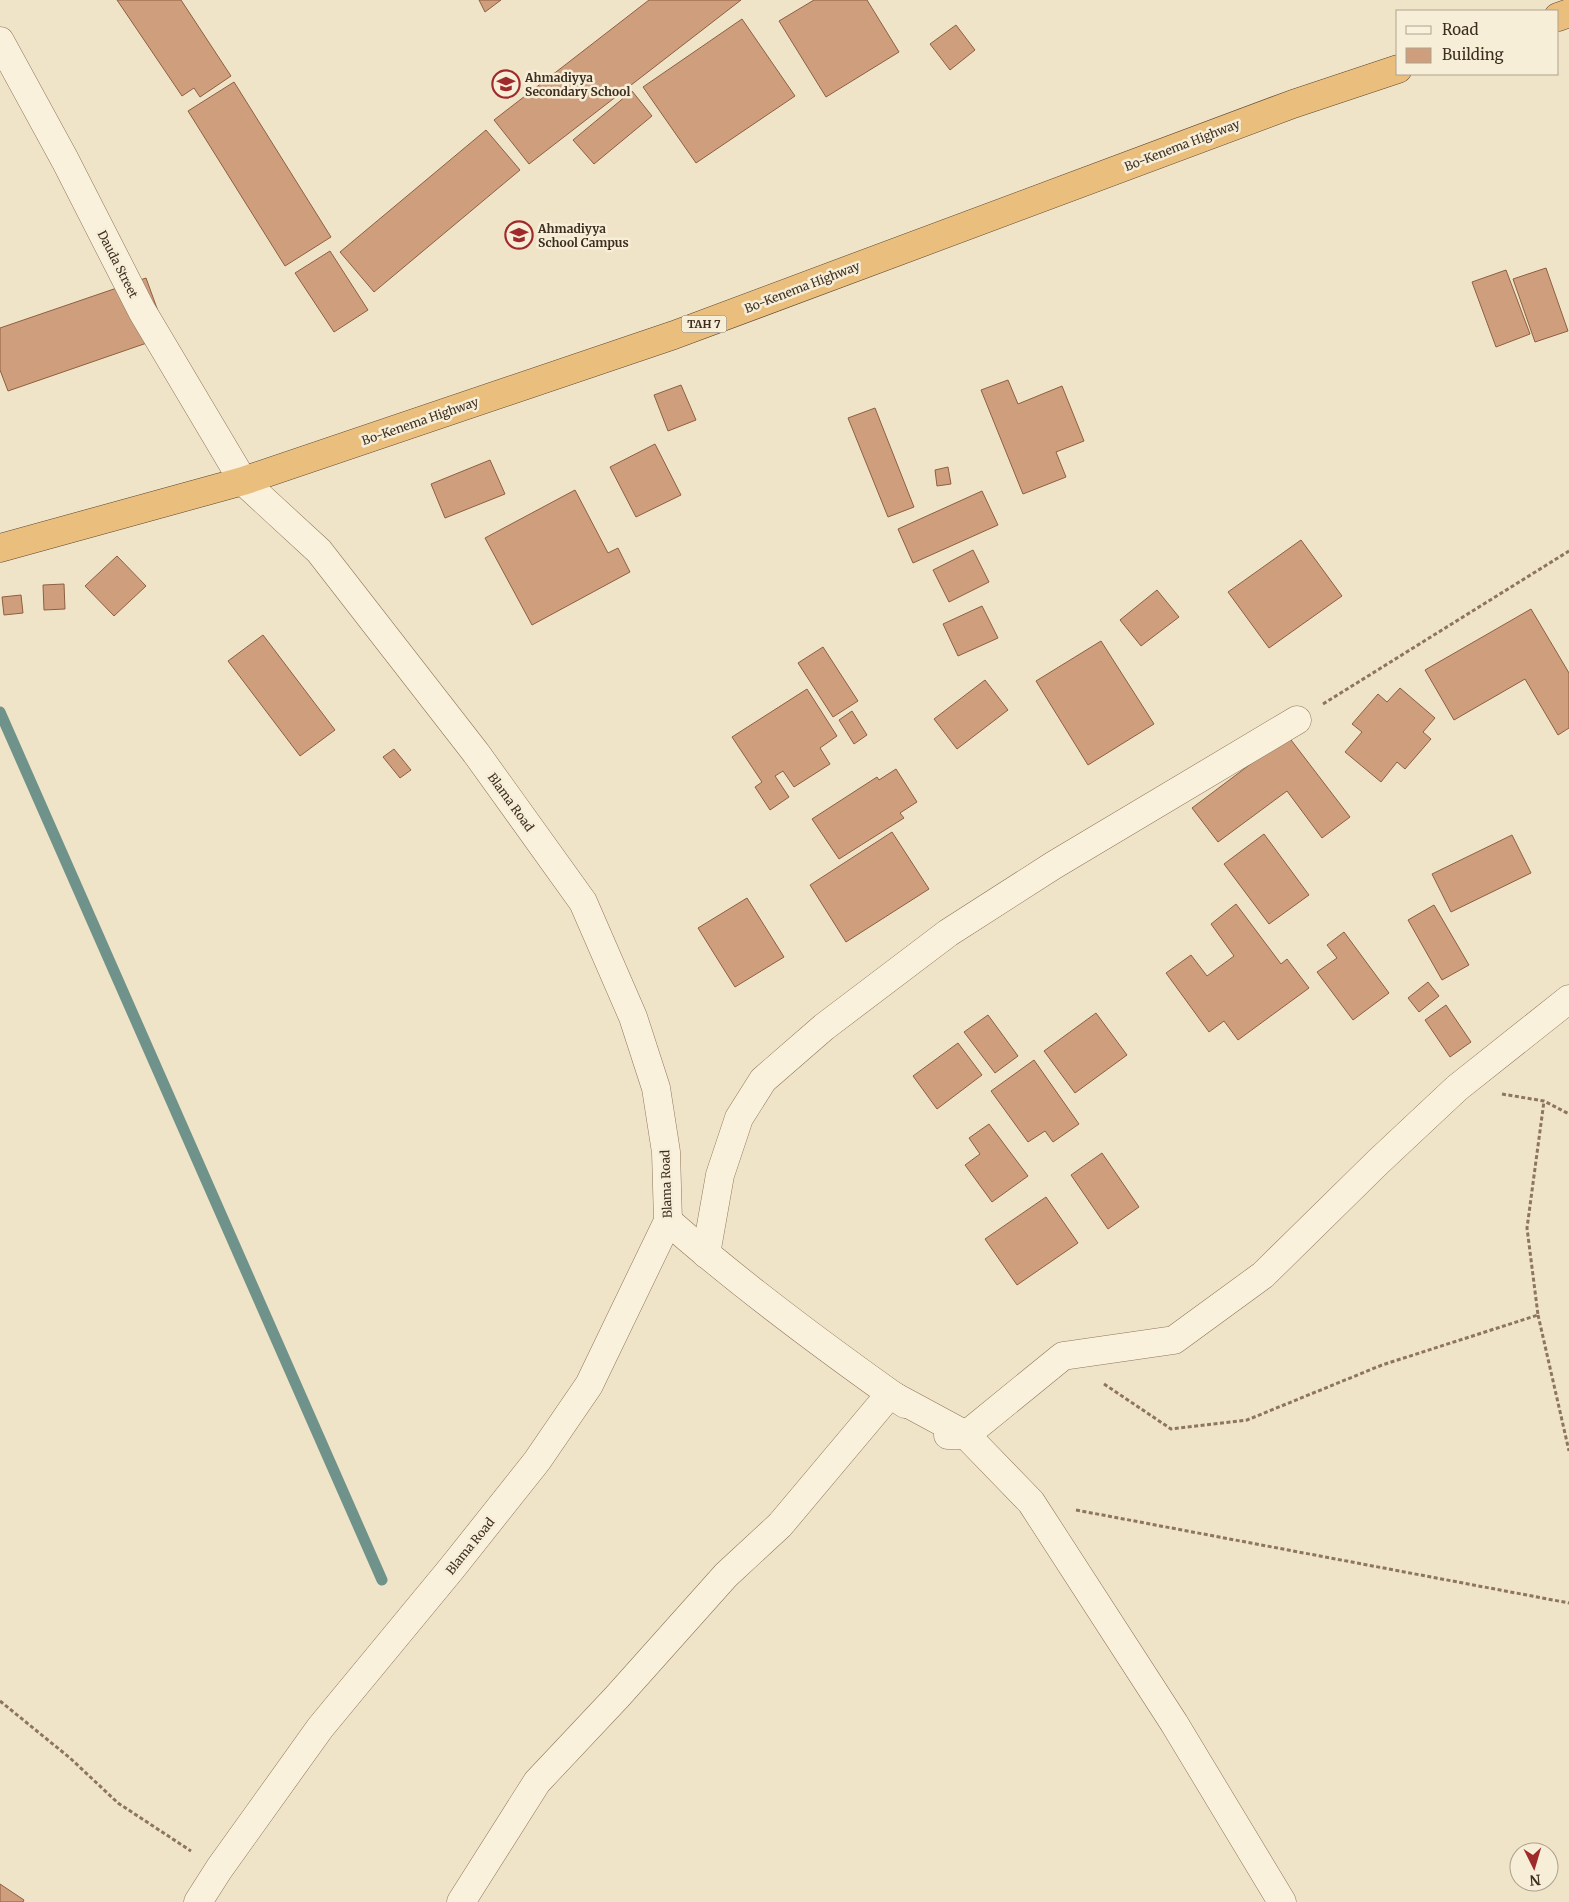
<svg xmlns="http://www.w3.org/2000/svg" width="1569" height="1902" viewBox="0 0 1569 1902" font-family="Merriweather,serif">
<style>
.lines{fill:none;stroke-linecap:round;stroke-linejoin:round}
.stream{stroke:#6f938a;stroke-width:11}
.building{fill:#cf9f7d;stroke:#8d5f41}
.minor-casing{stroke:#8d765c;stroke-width:29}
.tertiary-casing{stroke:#8d765c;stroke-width:29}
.trunk-casing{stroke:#5b4430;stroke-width:29}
.path{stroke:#8d765c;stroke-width:3;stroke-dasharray:4 2.5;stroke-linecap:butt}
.minor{stroke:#faf1dc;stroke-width:28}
.tertiary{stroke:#faf1dc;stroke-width:28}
.trunk{stroke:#eabe7c;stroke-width:28}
.labels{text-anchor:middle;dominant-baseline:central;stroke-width:5;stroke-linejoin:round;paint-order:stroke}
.shield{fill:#f7eed8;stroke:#756857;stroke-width:1}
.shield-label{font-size:11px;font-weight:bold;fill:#3d2e20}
.poi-label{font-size:12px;font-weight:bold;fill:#3d2e20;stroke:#f7eed8;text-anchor:start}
.street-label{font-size:12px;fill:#3d2e20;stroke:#f7eed8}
</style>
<rect width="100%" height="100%" fill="#f0e4c8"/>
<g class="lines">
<path class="stream" d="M0 712 382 1580"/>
</g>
<g class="building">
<path d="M117 0H181L231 76 200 97 194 88 182 96Z"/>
<path d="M479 0H501L485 12Z"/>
<path d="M649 0H741L529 164 494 120Z"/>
<path d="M814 0H867L899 52 826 97 779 21Z"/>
<path d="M742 19 795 96 696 163 643 87Z"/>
<path d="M956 25 975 50 950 70 930 44Z"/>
<path d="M234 82 331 237 285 266 188 111Z"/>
<path d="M632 91 652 116 594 164 573 140Z"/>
<path d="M486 130 520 170 374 292 340 252Z"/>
<path d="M330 251 368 310 334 332 295 273Z"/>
<path d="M1546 268 1568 331 1535 342 1513 279Z"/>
<path d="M1506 270 1530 334 1496 347 1472 282Z"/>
<path d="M146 278 167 336 8 391 0 370V328Z"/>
<path d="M1008 380 1018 404 1062 386 1084 441 1056 452 1066 477 1023 494 981 390Z"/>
<path d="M681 385 696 420 668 431 654 395Z"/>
<path d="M875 408 914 507 888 517 848 418Z"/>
<path d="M655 444 681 495 636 517 610 467Z"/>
<path d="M490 460 505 494 445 518 431 484Z"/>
<path d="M948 467 951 484 937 486 935 470Z"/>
<path d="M575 490 608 553 618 548 630 572 532 625 485 538Z"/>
<path d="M982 491 998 525 913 563 898 529Z"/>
<path d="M1301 540 1342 596 1269 648 1228 592Z"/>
<path d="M973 550 989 582 949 602 933 570Z"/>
<path d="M117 556 146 586 114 616 85 586Z"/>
<path d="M64 584 65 609 44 610 43 585Z"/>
<path d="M1157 590 1179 617 1141 646 1120 620Z"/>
<path d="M21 595 23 613 4 615 2 597Z"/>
<path d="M982 606 998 638 958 656 943 624Z"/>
<path d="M1531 609 1569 673V728L1558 735 1525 679 1454 720 1425 670Z"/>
<path d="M263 635 335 730 300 756 228 661Z"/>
<path d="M1101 641 1154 724 1088 765 1036 681Z"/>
<path d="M823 647 858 701 833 717 798 663Z"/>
<path d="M985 680 1008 710 957 749 934 719Z"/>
<path d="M1400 688 1435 718 1423 732 1431 739 1405 769 1397 762 1381 782 1345 752 1362 732 1352 724 1378 694 1387 702Z"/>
<path d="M807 689 837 736 820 748 830 764 794 787 783 771 775 776 789 797 770 810 755 787 762 782 732 737Z"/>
<path d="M852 711 867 735 854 744 839 720Z"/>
<path d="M1288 736 1350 817 1322 838 1287 791 1218 842 1192 808Z"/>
<path d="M394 749 411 770 400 778 383 757Z"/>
<path d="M896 769 917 802 900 813 904 818 839 859 812 819 877 777 879 780Z"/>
<path d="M892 832 929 889 846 942 810 885Z"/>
<path d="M1264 834 1309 895 1269 924 1224 864Z"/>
<path d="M1512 835 1531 873 1451 912 1432 874Z"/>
<path d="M747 898 784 957 735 987 698 928Z"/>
<path d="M1236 904 1281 964 1287 959 1309 988 1238 1040 1224 1021 1209 1032 1166 973 1191 955 1207 976 1234 956 1211 924Z"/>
<path d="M1434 905 1469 965 1442 980 1408 920Z"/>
<path d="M1344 932 1389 993 1353 1020 1317 972 1337 958 1327 945Z"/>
<path d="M1428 982 1439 996 1419 1012 1408 998Z"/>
<path d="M1446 1005 1471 1042 1450 1057 1425 1020Z"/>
<path d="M1096 1013 1127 1055 1075 1093 1044 1051Z"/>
<path d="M988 1015 1018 1056 995 1073 964 1032Z"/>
<path d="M958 1043 982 1075 937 1109 913 1076Z"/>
<path d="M1034 1060 1079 1124 1053 1142 1045 1131 1028 1142 991 1091Z"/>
<path d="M989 1124 1028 1176 992 1202 965 1165 980 1154 969 1138Z"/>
<path d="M1102 1153 1139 1207 1108 1229 1071 1175Z"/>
<path d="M1046 1197 1078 1243 1017 1285 985 1239Z"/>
<path d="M0 1884 24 1900 23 1902H0Z"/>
</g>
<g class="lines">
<g class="minor-casing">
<g id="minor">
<path d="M0 41 65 160 142 311 243 481"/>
<path d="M668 1221C743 1287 823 1346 905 1404"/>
<path d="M706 1254 720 1175 739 1118 763 1080 824 1027 948 933 1054 865 1297 720"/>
<path d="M948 1435H966L1063 1356 1174 1340 1263 1275 1378 1162 1457 1088 1569 999"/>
<path d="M461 1902 537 1782 617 1697 726 1575 780 1525 890 1394 966 1435 1031 1502 1174 1723 1282 1902"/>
</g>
</g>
<g class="tertiary-casing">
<path id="tertiary" d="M198 1902 219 1869 320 1728 452 1568 537 1461 589 1385 668 1221 666 1152 656 1088 633 1017 583 902 476 753 319 551 243 481"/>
</g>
<g class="trunk-casing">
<g id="trunk">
<path d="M1558 17 1569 13"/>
<path d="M0 548 243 481 674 335 1293 104 1398 69"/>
</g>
</g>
<g class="path">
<path d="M1323 704 1569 551"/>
<path d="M1502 1094 1544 1101 1569 1114"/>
<path d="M1538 1315 1569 1451"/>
<path d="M1104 1384 1171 1429 1247 1420 1382 1365 1538 1315 1527 1228 1544 1101"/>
<path d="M1076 1510 1569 1603"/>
<path d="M0 1701 70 1758 118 1803 191 1851"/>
</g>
<use href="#minor" class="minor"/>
<use href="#tertiary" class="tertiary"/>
<use href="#trunk" class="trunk"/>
</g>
<defs>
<g id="school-ring" transform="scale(1.4375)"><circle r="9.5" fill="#f7eed8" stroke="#9e2a2b" stroke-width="1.5"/><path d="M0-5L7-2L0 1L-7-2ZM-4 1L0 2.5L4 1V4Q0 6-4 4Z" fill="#9e2a2b"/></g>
</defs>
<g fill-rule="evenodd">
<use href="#school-ring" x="506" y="84"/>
<use href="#school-ring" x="519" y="235"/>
</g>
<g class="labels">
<rect class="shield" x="681.5" y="315.5" width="45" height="17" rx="4"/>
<g class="shield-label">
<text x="704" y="324">TAH 7</text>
</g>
<g class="poi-label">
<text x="525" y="77">Ahmadiyya<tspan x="525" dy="14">Secondary School</tspan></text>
<text x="538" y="228">Ahmadiyya<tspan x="538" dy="14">School Campus</tspan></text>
</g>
<g class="street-label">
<text transform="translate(1182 145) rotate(-21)">Bo-Kenema Highway</text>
<text transform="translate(118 264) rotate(63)">Dauda Street</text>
<text transform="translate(802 287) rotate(-21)">Bo-Kenema Highway</text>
<text transform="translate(420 421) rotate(-19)">Bo-Kenema Highway</text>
<text transform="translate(511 802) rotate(54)">Blama Road</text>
<text transform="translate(666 1184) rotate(-92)">Blama Road</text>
<text transform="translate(470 1546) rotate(-51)">Blama Road</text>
</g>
</g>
<rect x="1396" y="10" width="162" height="65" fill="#f7eed8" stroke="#ada18e"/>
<rect x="1406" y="26" width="25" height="8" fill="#faf1dc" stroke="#ada18e"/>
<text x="1442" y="35" font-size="15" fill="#3d2e20">Road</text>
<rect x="1406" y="48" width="25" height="15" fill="#cf9f7d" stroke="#ada18e"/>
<text x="1442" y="60" font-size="15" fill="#3d2e20">Building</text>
<g transform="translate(1534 1867) rotate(175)"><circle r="24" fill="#f7eed8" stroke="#ada18e"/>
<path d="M0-4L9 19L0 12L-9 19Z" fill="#9e2a2b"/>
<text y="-8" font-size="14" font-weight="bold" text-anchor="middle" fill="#3d2e20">N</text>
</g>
</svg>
